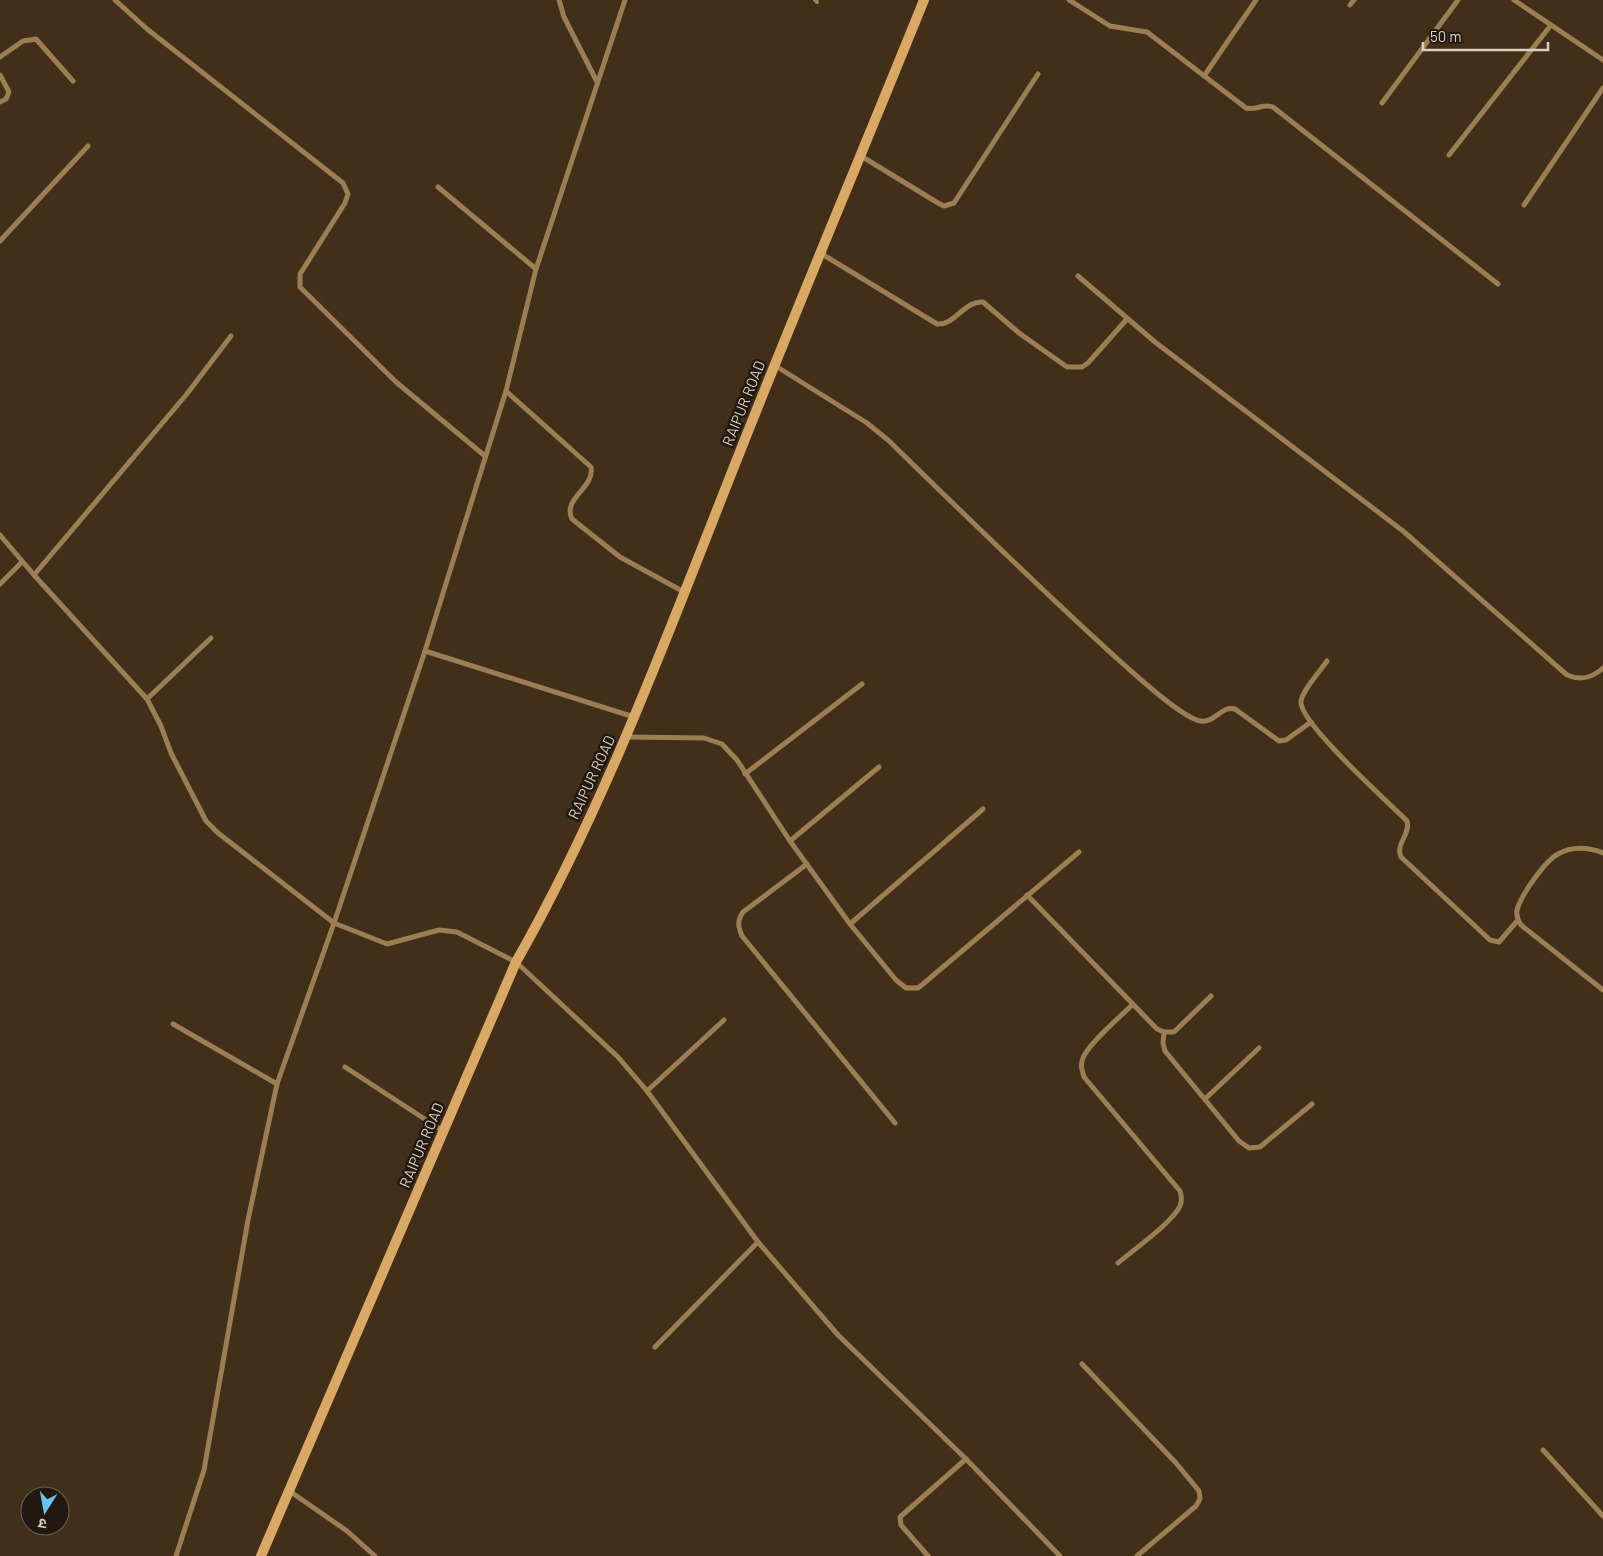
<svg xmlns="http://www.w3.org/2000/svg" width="1603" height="1556" viewBox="0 0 1603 1556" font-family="Barlow,'Noto Sans Devanagari',sans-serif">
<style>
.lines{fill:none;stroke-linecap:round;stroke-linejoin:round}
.lane{stroke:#9c7e55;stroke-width:4}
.street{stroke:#9c7e55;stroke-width:5}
.secondary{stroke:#d8a864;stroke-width:10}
.labels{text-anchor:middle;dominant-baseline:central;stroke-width:5;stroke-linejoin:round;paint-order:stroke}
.street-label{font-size:15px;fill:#dbcfc2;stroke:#211910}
</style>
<rect width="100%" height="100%" fill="#412f19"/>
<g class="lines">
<path class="lane" d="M815 0 817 2"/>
<g class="street">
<path d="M115 0 147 29 343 183 348 194 345 203 300 274V287L396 382 485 456"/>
<path d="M559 0 564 17 597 82"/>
<path d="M1069 0 1110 26 1147 32 1246 108C1256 111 1263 103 1273 107L1498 284"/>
<path d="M1514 0 1603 60"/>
<path d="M1350 5 1354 0"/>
<path d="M0 57 23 41 36 39 73 81"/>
<path d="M0 75 9 92 6 99 0 102"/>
<path d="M1204 76 1256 0"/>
<path d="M1382 103 1458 0"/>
<path d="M1449 155 1551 25"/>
<path d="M861 156 938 203 944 206 954 203 1038 74"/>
<path d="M438 187 536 269"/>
<path d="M1524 205 1603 88"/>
<path d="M0 241 88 146"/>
<path d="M822 254 937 324C954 326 965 300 983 302L1019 333 1067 367H1082L1088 363 1127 319"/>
<path d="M1078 276 1155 342 1403 531 1567 675C1581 681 1592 678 1603 668"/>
<path d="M774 365 867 423 888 440C965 515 1042 591 1122 663 1137 676 1183 719 1201 721 1215 723 1222 705 1235 709L1279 741 1286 740 1311 722"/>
<path d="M506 391 591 467C595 488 562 498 572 519L620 557 684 592"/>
<path d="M0 535 34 575 147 699 161 726 171 753 206 821 218 833 334 923 387 944 439 930 457 932 516 962 618 1057 647 1091 758 1242 838 1335 966 1459 1060 1556"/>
<path d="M34 575 186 395 231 336"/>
<path d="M0 584 22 562"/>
<path d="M425 651 634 717"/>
<path d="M1327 661C1321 670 1301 692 1301 702 1300 723 1388 802 1407 821 1411 834 1395 844 1401 857L1490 940 1499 942 1518 920"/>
<path d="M147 699 211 638"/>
<path d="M627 737 704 738 722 744 737 760 790 841 850 924 896 980 906 988H918L923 984 1079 852"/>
<path d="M745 774 862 684"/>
<path d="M790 841 879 767"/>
<path d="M1603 853C1589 847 1572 846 1558 854 1545 861 1521 895 1517 910 1516 915 1518 920 1521 925L1603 990"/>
<path d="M807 864 743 912C737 921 738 926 742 936L895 1123"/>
<path d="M1027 895 1157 1029 1164 1032H1174L1211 996"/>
<path d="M850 924 983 809"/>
<path d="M173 1024 277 1084"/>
<path d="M1164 1032 1163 1043 1165 1051 1239 1141 1249 1148 1260 1147 1312 1104"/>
<path d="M345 1067 443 1131"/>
<path d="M647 1091 724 1020"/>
<path d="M1205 1099 1259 1048"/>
<path d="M1118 1263C1133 1250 1172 1223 1180 1206 1182 1201 1182 1197 1180 1191L1084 1077C1082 1070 1080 1065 1083 1058 1089 1043 1120 1017 1132 1005"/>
<path d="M655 1347 758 1242"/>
<path d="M1082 1364 1176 1463 1199 1491 1200 1499 1196 1506 1137 1556"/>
<path d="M1543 1450 1603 1516"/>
<path d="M288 1490 347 1531 375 1556"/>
<path d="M176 1556 204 1470 248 1220 277 1084 334 923 425 651 506 391 536 269 625 0"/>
<path d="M928 1556 901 1525 900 1517 966 1459"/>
</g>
<path class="secondary" d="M261 1556 516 962C602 811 664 644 728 482 791 321 859 161 924 0"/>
</g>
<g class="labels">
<g class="street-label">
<text transform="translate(743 403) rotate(-68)">RAIPUR ROAD</text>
<text transform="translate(591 777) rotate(-65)">RAIPUR ROAD</text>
<text transform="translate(421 1145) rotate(-67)">RAIPUR ROAD</text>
</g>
</g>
<g transform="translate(45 1511) rotate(191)"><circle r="24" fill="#211910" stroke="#6b6257"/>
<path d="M0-4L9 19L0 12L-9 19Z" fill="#6bc3f2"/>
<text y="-8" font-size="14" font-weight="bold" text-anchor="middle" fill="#dbcfc2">उ</text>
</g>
<path d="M1423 42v8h125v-8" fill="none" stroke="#dbcfc2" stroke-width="2.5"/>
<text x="1430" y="42" font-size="15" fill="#dbcfc2" stroke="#211910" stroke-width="4" paint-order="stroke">50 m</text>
</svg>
